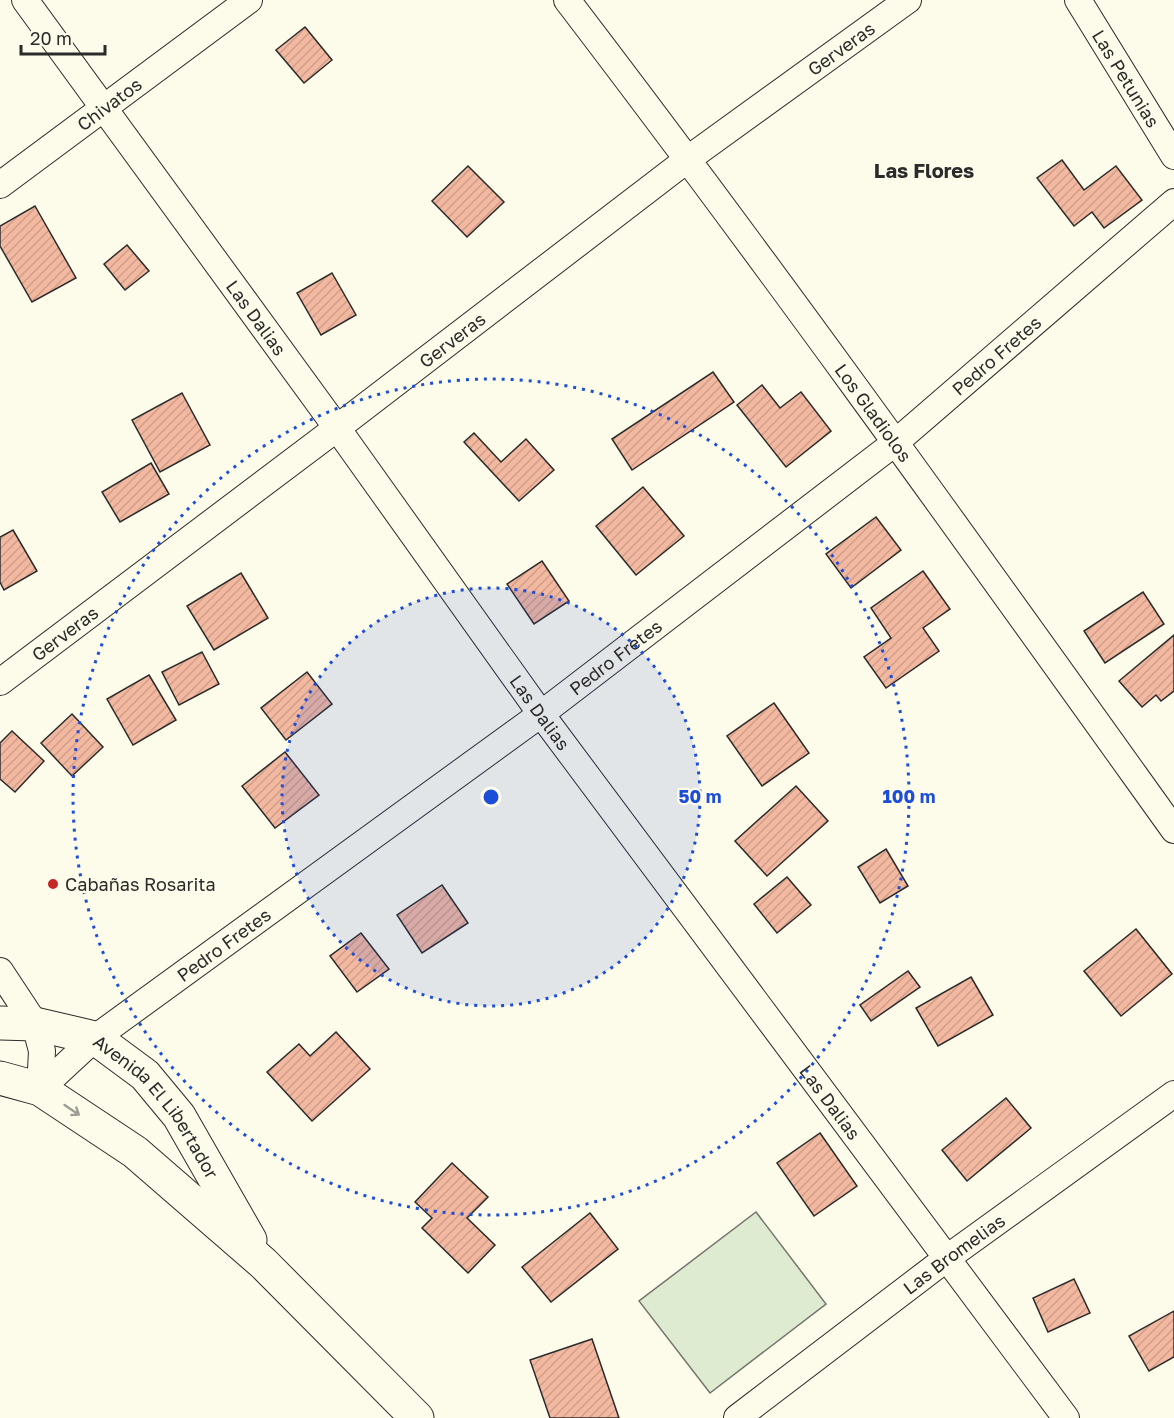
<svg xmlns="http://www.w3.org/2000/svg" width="1174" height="1418" viewBox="0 0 1174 1418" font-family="'Golos Text',sans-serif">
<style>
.garden{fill:#deebd1;stroke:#74746e;stroke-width:1.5}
.building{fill:url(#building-hatch);stroke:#2b2b2b;stroke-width:1.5}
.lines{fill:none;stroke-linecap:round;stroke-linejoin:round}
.street-casing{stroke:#2b2b2b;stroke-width:28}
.secondary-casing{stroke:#2b2b2b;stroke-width:35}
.street{stroke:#fdfbea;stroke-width:26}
.secondary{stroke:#fdfbea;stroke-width:33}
.oneway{stroke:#9e9d94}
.ring{fill:none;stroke:#1d4ed8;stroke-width:3;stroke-dasharray:3 6}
.poi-dot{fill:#c62828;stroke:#fdfbea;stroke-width:2}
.labels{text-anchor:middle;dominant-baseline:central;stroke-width:4.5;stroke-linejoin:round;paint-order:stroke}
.street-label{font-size:18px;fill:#2b2b2b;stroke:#fdfbea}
.poi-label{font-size:18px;fill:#2b2b2b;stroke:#fdfbea;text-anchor:start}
.neighbourhood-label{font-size:20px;font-weight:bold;fill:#2b2b2b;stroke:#fdfbea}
.centre{fill:#1d4ed8;stroke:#fdfbea;stroke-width:3}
.ring-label{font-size:18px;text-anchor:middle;font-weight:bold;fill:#1d4ed8;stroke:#fdfbea;stroke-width:4.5;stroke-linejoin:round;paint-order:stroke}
</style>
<defs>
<pattern id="building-hatch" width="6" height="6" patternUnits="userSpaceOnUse" patternTransform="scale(1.5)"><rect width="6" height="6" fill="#f2b8a0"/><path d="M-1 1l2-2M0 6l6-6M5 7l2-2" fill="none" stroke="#d09e8a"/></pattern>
</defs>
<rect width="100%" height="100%" fill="#fdfbea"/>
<path class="garden" d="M756 1212 826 1304 710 1393 639 1301Z"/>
<g class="building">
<path d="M305 27 332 60 304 83 276 50Z"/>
<path d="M1062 160 1084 190 1116 166 1142 200 1104 228 1092 212 1074 226 1037 178Z"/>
<path d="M468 166 504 202 467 237 432 201Z"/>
<path d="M35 206 76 278 32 302 0 246V226Z"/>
<path d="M127 245 149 271 125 290 104 264Z"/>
<path d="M332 273 356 315 321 335 297 293Z"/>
<path d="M713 372 734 402 632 470 612 439Z"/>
<path d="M762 385 780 408 801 392 831 431 786 467 737 405Z"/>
<path d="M182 393 210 445 160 472 132 420Z"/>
<path d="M474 433 501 462 526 439 554 470 519 501 464 442Z"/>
<path d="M151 463 169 494 120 522 102 492Z"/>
<path d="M643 487 684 536 636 575 596 526Z"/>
<path d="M876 517 901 550 851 588 826 554Z"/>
<path d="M13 530 37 571 4 590 0 582V537Z"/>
<path d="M542 561 569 601 534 624 507 584Z"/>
<path d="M923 571 950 609 923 628 939 651 886 688 864 657 891 638 871 608Z"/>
<path d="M241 573 268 618 214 650 187 606Z"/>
<path d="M1143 592 1164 624 1105 663 1084 631Z"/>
<path d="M1174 635V691L1161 701 1156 695 1142 707 1119 681Z"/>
<path d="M202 652 219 684 179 705 162 672Z"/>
<path d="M307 672 332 704 286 740 261 708Z"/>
<path d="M149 675 176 720 133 745 107 699Z"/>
<path d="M774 703 809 753 762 786 727 736Z"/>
<path d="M72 714 103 747 72 776 41 743Z"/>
<path d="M12 731 44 761 15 792 0 779V743Z"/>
<path d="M285 752 319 795 275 828 242 786Z"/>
<path d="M796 786 828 821 767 876 735 841Z"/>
<path d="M886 849 908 886 880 903 858 867Z"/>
<path d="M787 877 811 905 777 933 754 904Z"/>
<path d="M442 885 468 923 422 953 397 915Z"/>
<path d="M1136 929 1172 974 1121 1016 1084 971Z"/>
<path d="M361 933 389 969 357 992 330 956Z"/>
<path d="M908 971 920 987 871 1021 860 1005Z"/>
<path d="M971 977 993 1015 938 1046 916 1008Z"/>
<path d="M336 1032 370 1069 312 1121 267 1072 299 1044 310 1056Z"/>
<path d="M1006 1098 1031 1128 967 1181 942 1150Z"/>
<path d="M820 1133 857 1186 814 1216 777 1163Z"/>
<path d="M452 1163 488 1197 467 1218 495 1245 468 1273 422 1228 432 1218 415 1202Z"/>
<path d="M590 1213 618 1249 551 1302 522 1267Z"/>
<path d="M1074 1279 1090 1313 1048 1332 1033 1298Z"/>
<path d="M1174 1311V1357L1149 1371 1129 1336Z"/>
<path d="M592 1339 619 1418H550L530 1360Z"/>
</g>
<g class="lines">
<g class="street-casing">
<g id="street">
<path id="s1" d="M25 0 337 428 541 714 1066 1418"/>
<path id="s2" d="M567 0C775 272 974 551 1174 830"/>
<path id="s3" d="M1078 0 1174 156"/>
<path id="s4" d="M0 185 249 0"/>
<path id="s5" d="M0 682 337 428 688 159 908 0"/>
<path d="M0 971 35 1024 42 1051 40 1089"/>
<path id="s6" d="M40 1089 95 1038 541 714 896 442 1174 202"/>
<path id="s7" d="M737 1418 947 1258 1174 1094"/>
</g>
</g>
<g class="secondary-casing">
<g id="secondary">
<path id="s8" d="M0 1023 35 1024 95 1038 145 1075 179 1116 250 1240"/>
<path d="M0 1078 40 1089 135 1152 263 1263 417 1418"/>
</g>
</g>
<use href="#street" class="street"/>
<use href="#secondary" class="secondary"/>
</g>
<defs><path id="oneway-shaft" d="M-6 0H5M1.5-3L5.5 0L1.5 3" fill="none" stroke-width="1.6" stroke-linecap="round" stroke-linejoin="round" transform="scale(1.5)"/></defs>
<use class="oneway" href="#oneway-shaft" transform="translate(72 1110) rotate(34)"/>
<circle cx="491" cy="797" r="209" fill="#1d4ed8" fill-opacity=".12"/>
<g class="ring">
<circle cx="491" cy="797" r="209"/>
<circle cx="491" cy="797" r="418"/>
</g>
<circle class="poi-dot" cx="53" cy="884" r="6"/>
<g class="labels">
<g class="street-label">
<text stroke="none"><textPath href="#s5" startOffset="1053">Gerveras</textPath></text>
<text stroke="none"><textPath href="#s3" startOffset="92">Las Petunias</textPath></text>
<text stroke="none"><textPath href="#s4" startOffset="136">Chivatos</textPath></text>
<text stroke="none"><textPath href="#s1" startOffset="393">Las Dalias</textPath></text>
<text stroke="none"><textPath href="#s5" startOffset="567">Gerveras</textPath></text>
<text stroke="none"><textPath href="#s6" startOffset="1206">Pedro Fretes</textPath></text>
<text stroke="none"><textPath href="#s2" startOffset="514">Los Gladiolos</textPath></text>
<text stroke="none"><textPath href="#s5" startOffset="81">Gerveras</textPath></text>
<text stroke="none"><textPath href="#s6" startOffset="720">Pedro Fretes</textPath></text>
<text stroke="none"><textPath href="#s1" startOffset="879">Las Dalias</textPath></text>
<text stroke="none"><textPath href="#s6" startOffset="234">Pedro Fretes</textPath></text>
<text stroke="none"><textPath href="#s1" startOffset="1365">Las Dalias</textPath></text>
<text stroke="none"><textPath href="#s8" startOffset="190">Avenida El Libertador</textPath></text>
<text stroke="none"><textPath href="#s7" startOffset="272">Las Bromelias</textPath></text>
</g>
<g class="poi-label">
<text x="65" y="884">Cabañas Rosarita</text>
</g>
<g class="neighbourhood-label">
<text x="924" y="170">Las Flores</text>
</g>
</g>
<circle cx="491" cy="797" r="9" class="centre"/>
<g class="ring-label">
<text x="700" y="803">50 m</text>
<text x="909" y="803">100 m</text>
</g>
<path d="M21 45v9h84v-9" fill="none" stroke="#2b2b2b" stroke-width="3"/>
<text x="30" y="45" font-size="18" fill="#2b2b2b" stroke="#fdfbea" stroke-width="4.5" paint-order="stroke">20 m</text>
</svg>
